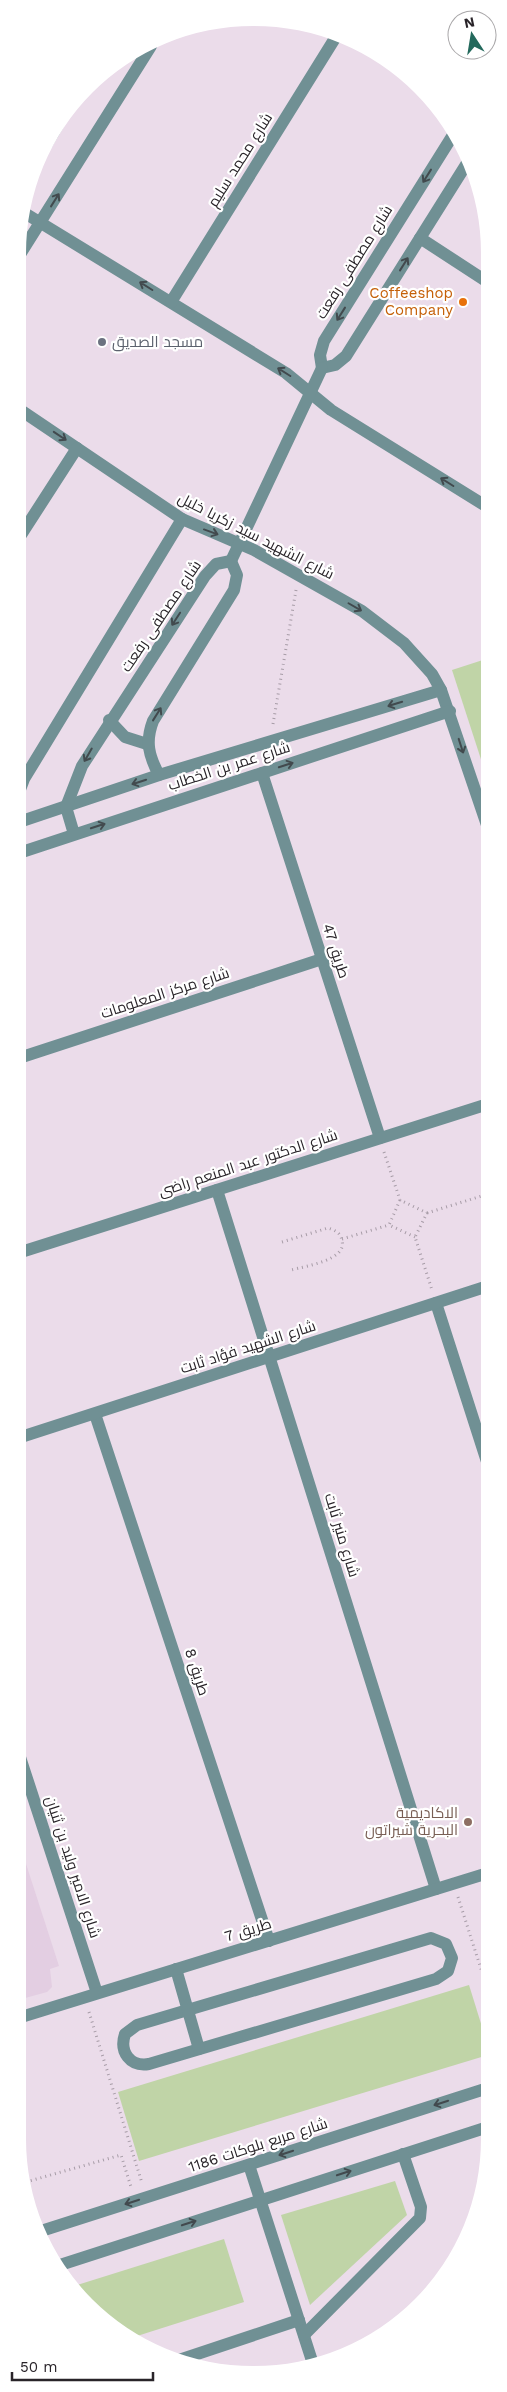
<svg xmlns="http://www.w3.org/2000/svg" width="507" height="2392" viewBox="0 0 507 2392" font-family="'Work Sans',Cairo,sans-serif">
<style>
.built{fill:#e3cee2}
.green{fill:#c0d4a7}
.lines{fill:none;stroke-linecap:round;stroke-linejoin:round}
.path{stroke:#a79ca7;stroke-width:3;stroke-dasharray:1 4;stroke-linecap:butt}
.minor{stroke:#709094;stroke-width:12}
.oneway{stroke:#424a4e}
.food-dot{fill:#e8710a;stroke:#fff;stroke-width:2}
.worship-dot{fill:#6b7280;stroke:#fff;stroke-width:2}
.education-dot{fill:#8d6e63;stroke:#fff;stroke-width:2}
.labels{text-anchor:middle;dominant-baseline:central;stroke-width:4.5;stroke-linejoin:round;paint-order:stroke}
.street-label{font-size:15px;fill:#292429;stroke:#fff}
.food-label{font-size:15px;fill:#c56008;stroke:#fff;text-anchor:end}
.worship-label{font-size:15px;fill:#5b616d;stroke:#fff;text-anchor:start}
.education-label{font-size:15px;fill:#785e54;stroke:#fff;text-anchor:end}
</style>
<rect width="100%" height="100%" fill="#ebdcea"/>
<path class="built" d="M18 1839 59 1966 50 1969 52 1987 47 1992 18 2000Z"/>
<g class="green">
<path d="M489 658V784L452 670Z"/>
<path d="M469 1985 488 2046V2055L139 2161 118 2092Z"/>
<path d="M395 2181 407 2215 310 2305 281 2215Z"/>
<path d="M224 2239 244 2302 134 2337 86 2305 74 2286Z"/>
</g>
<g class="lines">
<g class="path">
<path d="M273 724 296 590"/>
<path d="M384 1152 400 1200 427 1213 415 1237 432 1290"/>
<path d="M400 1200 389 1225 415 1237"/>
<path d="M427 1213 488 1194"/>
<path d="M342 1239 389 1225"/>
<path d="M282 1242 328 1228C335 1230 341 1233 342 1241 347 1260 306 1266 291 1270"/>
<path d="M458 1897 488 1991"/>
<path d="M89 2012 142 2183"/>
<path d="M26 2182 121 2155 131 2187"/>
</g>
<g class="minor">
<path d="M46 145 58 125"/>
<path d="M23 212 286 373 331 410 489 508"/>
<path d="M420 238 489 283"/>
<path d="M19 256 151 46"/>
<path d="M171 302 337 35"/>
<path d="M322 368 320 355 324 341 453 135"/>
<path d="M322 368 335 365 346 356 469 160"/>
<path d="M19 409 182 519 254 550 362 611 404 643 432 674 441 690 489 831"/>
<path d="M19 538 77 448"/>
<path d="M231 561 322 368"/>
<path d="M109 720 125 737 147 744"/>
<path d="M262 773 380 1138"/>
<path d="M159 775C149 756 145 742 153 721L234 590 237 575 231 561"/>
<path d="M19 792 24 779 182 519"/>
<path d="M19 822 159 775 441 690"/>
<path d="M74 834 66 807 82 766 205 576 216 564 231 561"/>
<path d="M19 853 450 711"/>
<path d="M19 1058 322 959"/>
<path d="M217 1190 436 1889"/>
<path d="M18 1253 488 1104"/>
<path d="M436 1303 488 1465"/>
<path d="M95 1414 269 1941"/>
<path d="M18 1438 488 1286"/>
<path d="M18 1751 97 1993"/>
<path d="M431 1938 446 1944 452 1958 448 1971 436 1979 149 2064C130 2067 119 2052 125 2034L137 2025Z"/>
<path d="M176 1969 199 2049"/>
<path d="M18 2018 488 1873"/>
<path d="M249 2165 313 2364"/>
<path d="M38 2232 488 2088"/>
<path d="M60 2265 488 2127"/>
<path d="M304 2335 420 2218 421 2207 403 2154"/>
<path d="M179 2360 299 2320"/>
</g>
</g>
<defs><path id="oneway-shaft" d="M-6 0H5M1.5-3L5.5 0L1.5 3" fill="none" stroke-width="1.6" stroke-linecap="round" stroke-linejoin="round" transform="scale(1.25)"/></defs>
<g class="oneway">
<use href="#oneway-shaft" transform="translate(427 176) rotate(122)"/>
<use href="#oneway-shaft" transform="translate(55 200) rotate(-58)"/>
<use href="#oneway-shaft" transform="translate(404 264) rotate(-58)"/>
<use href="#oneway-shaft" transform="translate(146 286) rotate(-148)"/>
<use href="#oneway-shaft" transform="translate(341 314) rotate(122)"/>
<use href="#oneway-shaft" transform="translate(284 372) rotate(-148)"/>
<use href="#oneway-shaft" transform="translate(60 436) rotate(34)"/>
<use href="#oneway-shaft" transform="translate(447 482) rotate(-148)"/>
<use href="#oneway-shaft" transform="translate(211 532) rotate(20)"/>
<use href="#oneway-shaft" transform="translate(355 607) rotate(30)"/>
<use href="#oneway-shaft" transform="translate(176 619) rotate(123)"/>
<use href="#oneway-shaft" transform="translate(395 704) rotate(163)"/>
<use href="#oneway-shaft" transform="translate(157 714) rotate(-58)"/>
<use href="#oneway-shaft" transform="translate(461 746) rotate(72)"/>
<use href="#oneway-shaft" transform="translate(88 755) rotate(120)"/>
<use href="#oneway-shaft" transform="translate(286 765) rotate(-18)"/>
<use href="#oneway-shaft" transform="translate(139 782) rotate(162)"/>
<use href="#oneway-shaft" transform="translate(98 826) rotate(-18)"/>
<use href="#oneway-shaft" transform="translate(441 2103) rotate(162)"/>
<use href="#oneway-shaft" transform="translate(286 2153) rotate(162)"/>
<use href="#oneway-shaft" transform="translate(344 2173) rotate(-18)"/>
<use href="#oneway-shaft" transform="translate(132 2202) rotate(162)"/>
<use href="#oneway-shaft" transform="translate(189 2223) rotate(-18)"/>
</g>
<circle class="food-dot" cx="463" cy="302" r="5"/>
<circle class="worship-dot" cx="102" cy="342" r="5"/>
<circle class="education-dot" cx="468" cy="1822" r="5"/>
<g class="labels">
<g class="street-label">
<text transform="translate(240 160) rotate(-58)">شارع محمد سليم</text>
<text transform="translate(354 262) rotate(-58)">شارع مصطفى رفعت</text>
<text transform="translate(256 536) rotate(27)">شارع الشهيد سيد زكريا خليل</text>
<text transform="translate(161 616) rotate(-56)">شارع مصطفى رفعت</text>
<text transform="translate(229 766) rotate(-18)">شارع عمر بن الخطاب</text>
<text transform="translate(336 951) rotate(72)">طريق 47</text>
<text transform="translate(165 993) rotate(-18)">شارع مركز المعلومات</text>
<text transform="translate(248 1163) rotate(-18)">شارع الدكتور عبد المنعم راضى</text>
<text transform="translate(248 1347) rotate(-18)">شارع الشهيد فؤاد ثابت</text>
<text transform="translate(342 1535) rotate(73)">شارع منير ثابت</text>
<text transform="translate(197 1672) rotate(72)">طريق 8</text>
<text transform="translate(73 1867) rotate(72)">شارع الامير وليد بن ثنيان</text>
<text transform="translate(248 1930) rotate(-17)">طريق 7</text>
<text transform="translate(258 2145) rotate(-18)">شارع مربع بلوكات 1186</text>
</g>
<g class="food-label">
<text x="453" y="293">Coffeeshop<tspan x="453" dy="17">Company</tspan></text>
</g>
<g class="worship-label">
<text x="112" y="342">مسجد الصديق</text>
</g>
<g class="education-label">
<text x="458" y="1813">الاكاديمية<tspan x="458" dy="17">البحرية شيراتون</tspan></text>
</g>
</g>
<path d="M0 0H507V2392H0ZM253 26H254A227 227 0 0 1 481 253V2139A227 227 0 0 1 254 2366H253A227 227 0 0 1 26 2139V253A227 227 0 0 1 253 26Z" fill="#fff" fill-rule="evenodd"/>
<g transform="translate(472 35) rotate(348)"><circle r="24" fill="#ffffff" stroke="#a9a7a9"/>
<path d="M0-4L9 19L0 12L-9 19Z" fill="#23695c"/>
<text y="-8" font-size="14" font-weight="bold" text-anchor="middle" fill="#292429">N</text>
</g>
<path d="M12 2372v8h141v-8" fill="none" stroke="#292429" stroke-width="2.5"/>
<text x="20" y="2372" font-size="15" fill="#292429" stroke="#ffffff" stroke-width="4" paint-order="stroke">50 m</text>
</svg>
